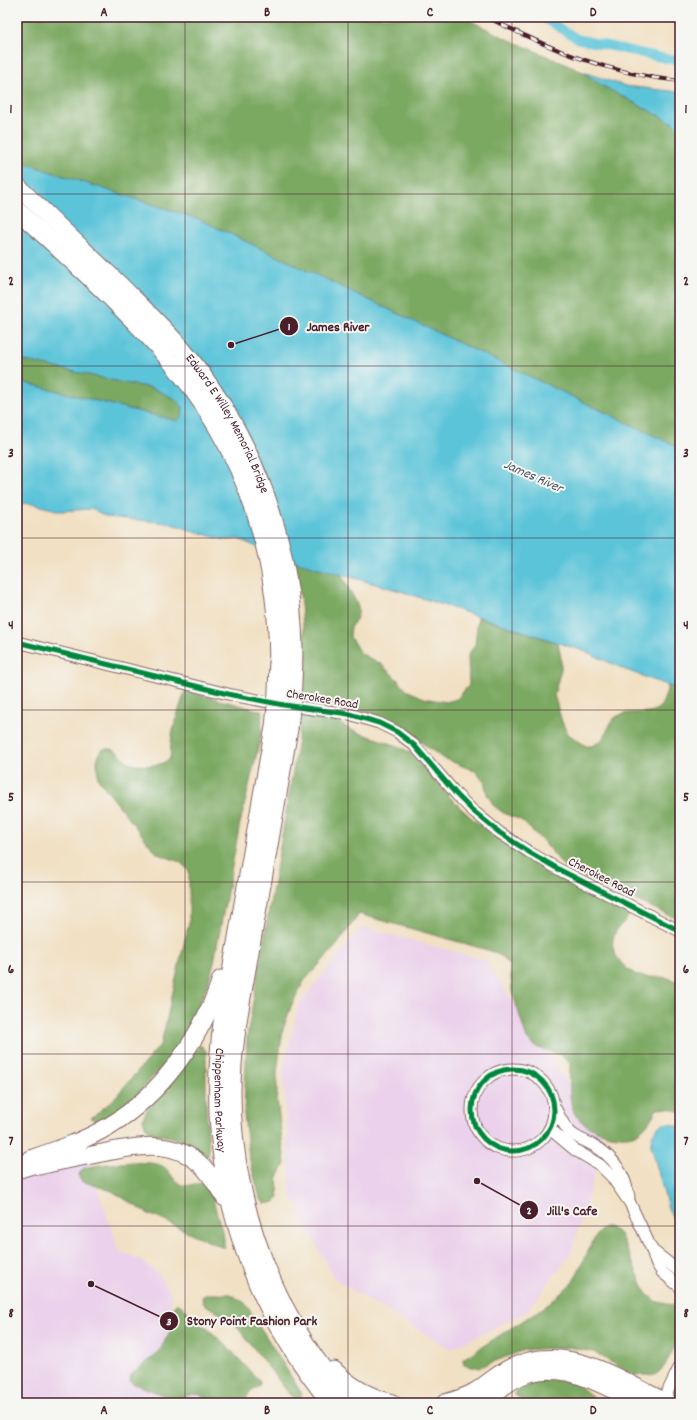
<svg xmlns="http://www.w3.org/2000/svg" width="697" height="1420" viewBox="0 0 697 1420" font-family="Dekko,sans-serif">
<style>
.built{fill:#ebd1eb}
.forest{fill:#7ba962;stroke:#626446}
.water{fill:#5cc4d9;stroke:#537282}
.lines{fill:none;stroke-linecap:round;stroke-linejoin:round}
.canal{stroke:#5cc4d9;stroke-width:9}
.minor-casing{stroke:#846360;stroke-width:13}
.highway-casing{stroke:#846360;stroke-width:19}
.minor{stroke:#fff;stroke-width:11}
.highway{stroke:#fff;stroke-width:17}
.rail-casing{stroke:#4a1f2b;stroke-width:4}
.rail{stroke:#f6f6f2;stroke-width:2.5;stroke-dasharray:8;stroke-linecap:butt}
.highway-bridge-casing{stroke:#846360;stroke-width:19;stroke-linecap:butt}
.highway-bridge{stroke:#fff;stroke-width:17}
.cycleway-casing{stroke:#f6f6f2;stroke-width:8}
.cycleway{stroke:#00873e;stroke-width:5}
.grid{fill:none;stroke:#4a1f2b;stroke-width:1;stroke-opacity:0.55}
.labels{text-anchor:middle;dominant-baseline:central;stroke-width:4;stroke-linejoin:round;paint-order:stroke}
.street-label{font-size:13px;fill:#4a1f2b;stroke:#f6f6f2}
.water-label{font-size:14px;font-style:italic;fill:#505968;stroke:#f6f6f2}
.leader{fill:none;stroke:#4a1f2b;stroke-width:1.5}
.callout-dot{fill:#4a1f2b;stroke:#f6f6f2;stroke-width:1.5}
.mark-label{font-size:12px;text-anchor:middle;font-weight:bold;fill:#fff}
.callout-label{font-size:14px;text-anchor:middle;font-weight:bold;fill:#4a1f2b;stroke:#f6f6f2;stroke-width:4;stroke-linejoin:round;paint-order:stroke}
.neatline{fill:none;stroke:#4a1f2b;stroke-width:1.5}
.grid-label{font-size:13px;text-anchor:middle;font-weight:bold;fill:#4a1f2b}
</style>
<rect width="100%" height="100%" fill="#f6f6f2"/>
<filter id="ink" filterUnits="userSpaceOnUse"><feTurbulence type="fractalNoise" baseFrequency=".025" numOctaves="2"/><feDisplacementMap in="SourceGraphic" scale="8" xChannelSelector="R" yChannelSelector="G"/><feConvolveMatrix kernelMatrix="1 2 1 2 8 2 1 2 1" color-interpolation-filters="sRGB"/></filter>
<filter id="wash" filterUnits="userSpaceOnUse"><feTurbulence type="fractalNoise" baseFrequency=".012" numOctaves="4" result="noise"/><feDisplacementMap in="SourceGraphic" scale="16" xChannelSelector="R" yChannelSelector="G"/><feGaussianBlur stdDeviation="0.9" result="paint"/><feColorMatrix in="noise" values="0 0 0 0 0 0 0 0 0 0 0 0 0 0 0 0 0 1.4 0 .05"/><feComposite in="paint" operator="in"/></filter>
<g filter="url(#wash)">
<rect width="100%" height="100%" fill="#f1e0c3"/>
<g class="built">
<path d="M362 927 485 960 605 1140 571 1254 526 1312 450 1349 334 1279 291 1194 283 1069 299 1004Z"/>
<path d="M87 1158 119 1251 139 1259 159 1274 171 1293 172 1316 167 1336 200 1390 210 1403H17V1177Z"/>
</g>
<g class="forest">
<path d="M17 17H463L503 37 583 72 601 85 673 123 680 130V448L201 220 17 161Z"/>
<path d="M17 359 125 383 153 388 175 399 183 407 182 416 178 421 17 381Z"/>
<path d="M295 560 341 574 355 600 359 610 356 620 351 626 350 637 360 653 381 664 398 680 406 690 424 698 446 702 457 699 469 685 468 655 475 645 478 617 558 643 561 658V669L554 695 562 722 568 734 586 746H593C596 744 600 741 603 738 608 732 609 722 616 717 621 714 627 713 632 713 658 712 662 712 668 685L680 690V920L566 869 543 841 521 820 505 814 494 806 487 794 484 781 477 772 441 757 413 736 391 721 364 711 333 705 305 697 304 691 306 655 298 575Z"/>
<path d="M185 691 262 711 261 736 240 823 214 962 208 984 201 1001 181 1039 163 1066 130 1102 105 1120 95 1121 91 1118 112 1101 161 1044 189 922V871L180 862 158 854 153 849 98 779 97 761 101 750C118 744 120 759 132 764 140 767 167 766 170 758 171 753 170 747 171 742 173 725 180 708 185 691Z"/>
<path d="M302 714 331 719 354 731 398 746 409 752C427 771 445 794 465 812 511 854 570 881 625 910L629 914C626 925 616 924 613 939 610 955 626 971 640 976 649 978 659 976 668 978 672 979 676 981 680 982V1112L669 1108 657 1109C651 1119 644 1132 632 1135 614 1140 579 1128 573 1110 568 1096 570 1079 570 1064L561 1055 536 1047 527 1039 512 991 510 967 503 957 491 951 359 914 337 945 304 981 292 1004 283 1029 277 1072V1099L285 1164 277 1179 279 1197C275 1203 271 1204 264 1203L260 1198 249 1157 244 1114 247 1037 291 784Z"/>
<path d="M199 1046H202L206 1051V1107L209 1149 208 1155 206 1157H203C195 1151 186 1143 177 1139 162 1132 147 1141 143 1118L147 1110 170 1084Z"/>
<path d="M133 1162C142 1163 156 1162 164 1167 171 1172 173 1181 182 1185 191 1188 198 1179 209 1186L224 1238V1247H221L147 1213 112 1191 81 1181 78 1175 84 1168 99 1165Z"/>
<path d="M604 1227H609L620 1234 646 1293 655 1301 662 1303 680 1306V1337L664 1367 656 1375H633L594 1352 568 1347 524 1350 480 1367H469L464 1365 463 1359 549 1304 573 1282 596 1235Z"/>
<path d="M207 1294H230L245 1303 300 1391 302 1395 300 1398 295 1399 290 1395 234 1323 203 1303 202 1297Z"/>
<path d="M176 1304H179L226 1345 260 1382 259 1387C247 1391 250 1393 244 1403H207L201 1395 195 1394 177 1398 168 1397 132 1383 130 1381 131 1375 159 1352 170 1331 174 1306Z"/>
<path d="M541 1380H559L575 1383 601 1403H529L514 1395 515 1392 522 1386Z"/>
</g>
<g class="water">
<path d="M583 72 625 86 680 92V130L673 123 601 85Z"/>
<path d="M17 161 201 220 680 448V690L626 670 587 652 397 590 284 558 238 539 226 540 210 536 168 523 107 517 102 515 92 509 60 511 34 504 17 503V381L177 421 182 416 183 407 175 399 153 388 125 383 17 359Z"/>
<path d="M662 1124H672L680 1127V1232L668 1208 651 1145C651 1135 654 1130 662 1124Z"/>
</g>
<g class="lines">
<path class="canal" d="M542 17 578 39 668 59 680 60"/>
</g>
</g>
<g filter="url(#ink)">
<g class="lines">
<g class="minor-casing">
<g id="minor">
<path d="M17 642 232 695 284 705 349 714 379 723 397 732 414 745 457 795 472 810 500 833 529 852 560 870 680 931"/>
<circle cx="513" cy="1110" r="41"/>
<path d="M554 1106C559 1115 563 1126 571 1133 577 1138 585 1141 593 1145 613 1156 625 1174 629 1197"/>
<path d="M550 1129 575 1150 600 1165 612 1177 630 1203 652 1250 656 1263 662 1272 680 1287"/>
<path d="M17 1163 30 1159"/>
<path d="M17 1173 33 1168"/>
<path d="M652 1250 680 1272"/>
<path d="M662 1403 680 1366"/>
<path d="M679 1403 680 1401"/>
</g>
</g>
<g class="highway-casing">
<g id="highway">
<path id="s1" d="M274 727 222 1023C204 1162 241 1294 331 1403"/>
<path d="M289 729C277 800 265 870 252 940 244 990 232 1040 232 1091 232 1204 275 1319 351 1403"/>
<path d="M30 1159C57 1150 84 1141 109 1126 162 1094 202 1037 221 979"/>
<path d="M39 1166C60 1161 81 1157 102 1153 136 1146 171 1139 199 1163 210 1172 217 1186 225 1198"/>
<path d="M334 1370C350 1387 370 1397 392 1403"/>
<path d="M445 1403C456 1400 467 1397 476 1391 488 1383 499 1373 512 1367 568 1341 618 1380 668 1403"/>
<path d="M487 1403C495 1393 504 1385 515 1379 558 1355 601 1385 640 1403"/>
</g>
</g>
<use href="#minor" class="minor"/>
<use href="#highway" class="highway"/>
<g class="rail-casing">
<path id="rail" d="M487 17C549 49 609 74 680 81"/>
</g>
<use href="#rail" class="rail"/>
<g class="highway-bridge-casing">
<g id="highway-bridge">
<path id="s2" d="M17 186C51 219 85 251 119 284 140 305 162 326 182 349 252 432 292 540 294 649 294 676 292 703 289 729"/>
<path d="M17 210C65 255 115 299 159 348 256 455 290 586 274 727"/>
</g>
</g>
<use href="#highway-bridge" class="highway-bridge"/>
<g class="cycleway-casing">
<g id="cycleway">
<path d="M17 642 232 695 284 705 349 714 379 723 397 732 414 745 457 795 472 810 500 833 529 852 560 870 680 931"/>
<circle cx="513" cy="1110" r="41"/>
</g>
</g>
<use href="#cycleway" class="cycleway"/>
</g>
</g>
<path class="grid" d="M185 17V1403M348 17V1403M512 17V1403M17 194H680M17 366H680M17 538H680M17 710H680M17 882H680M17 1054H680M17 1226H680"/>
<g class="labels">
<g class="street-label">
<text stroke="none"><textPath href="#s2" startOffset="320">Edward E Willey Memorial Bridge</textPath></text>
<text transform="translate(322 700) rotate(9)">Cherokee Road</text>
<text transform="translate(601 878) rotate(27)">Cherokee Road</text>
<text stroke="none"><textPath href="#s1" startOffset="378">Chippenham Parkway</textPath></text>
</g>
<g class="water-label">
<text transform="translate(533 477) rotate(24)">James River</text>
</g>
</g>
<path class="leader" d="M231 345L289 326M477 1181L529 1210M91 1284L169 1321"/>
<g class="callout-dot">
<circle cx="231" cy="345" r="4"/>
<circle cx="477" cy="1181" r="4"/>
<circle cx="91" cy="1284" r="4"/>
<circle cx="289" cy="326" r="10"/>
<circle cx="529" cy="1210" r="10"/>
<circle cx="169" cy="1321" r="10"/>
</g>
<g class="mark-label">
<text x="289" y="330">1</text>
<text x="529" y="1214">2</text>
<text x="169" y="1325">3</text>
</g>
<g class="callout-label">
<text x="338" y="331">James River</text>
<text x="572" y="1215">Jill's Cafe</text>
<text x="252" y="1325">Stony Point Fashion Park</text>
</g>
<rect width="697" height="1420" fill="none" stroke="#f6f6f2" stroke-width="44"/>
<rect x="22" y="22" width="653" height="1376" class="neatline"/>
<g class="grid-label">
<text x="104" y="16">A</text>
<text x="267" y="16">B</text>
<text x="430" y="16">C</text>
<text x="593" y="16">D</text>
<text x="11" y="113">1</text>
<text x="686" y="113">1</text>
<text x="11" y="285">2</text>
<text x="686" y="285">2</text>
<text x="11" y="457">3</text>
<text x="686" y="457">3</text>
<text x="11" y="629">4</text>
<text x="686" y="629">4</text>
<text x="11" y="801">5</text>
<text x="686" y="801">5</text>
<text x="11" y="973">6</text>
<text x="686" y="973">6</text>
<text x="11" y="1145">7</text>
<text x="686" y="1145">7</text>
<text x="11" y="1317">8</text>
<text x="686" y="1317">8</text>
<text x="104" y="1414">A</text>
<text x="267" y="1414">B</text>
<text x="430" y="1414">C</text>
<text x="593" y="1414">D</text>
</g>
</svg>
